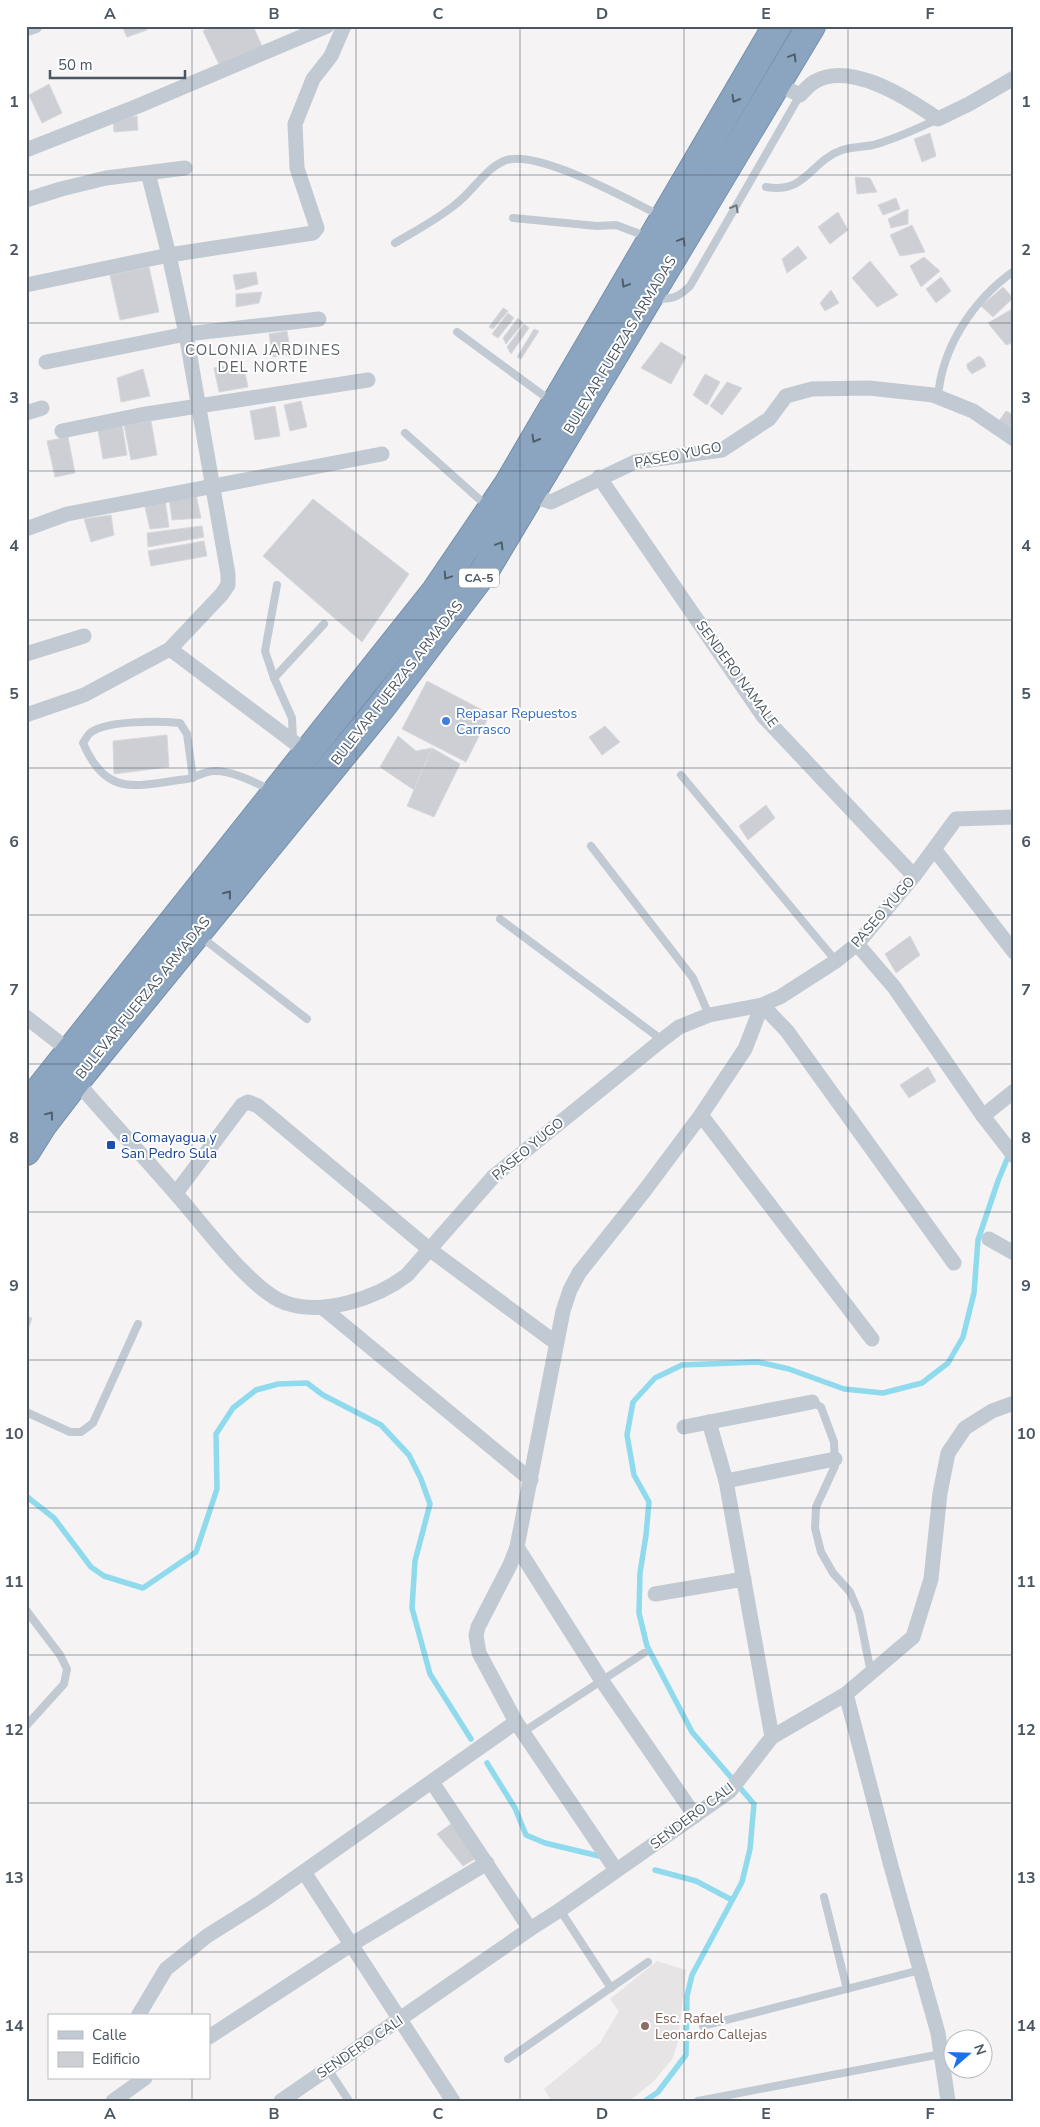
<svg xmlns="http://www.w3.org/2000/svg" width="1040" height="2127" viewBox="0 0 1040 2127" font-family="'Nunito Sans',sans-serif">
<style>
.education{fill:#e6e4e5}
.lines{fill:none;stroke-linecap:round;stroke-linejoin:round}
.stream{stroke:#90daee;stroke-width:5.5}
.building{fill:#cdcfd5;stroke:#d7d9de}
.highway-casing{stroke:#7690ad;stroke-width:30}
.lane{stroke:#c1cad2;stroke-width:8}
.street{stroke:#c1cad2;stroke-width:15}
.highway{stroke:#8ba5c1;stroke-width:28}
.oneway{stroke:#505e6b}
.oneway2{stroke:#6e7983}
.grid{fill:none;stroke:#4a5661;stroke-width:1;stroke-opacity:0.55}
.shop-dot{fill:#3f7fe0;stroke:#fff;stroke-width:2}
.transit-dot{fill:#1a4fb4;stroke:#fff;stroke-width:2}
.education-dot{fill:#8d6e63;stroke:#fff;stroke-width:2}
.labels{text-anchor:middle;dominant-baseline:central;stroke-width:4;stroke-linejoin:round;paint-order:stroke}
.shield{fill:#fff;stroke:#808990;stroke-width:1}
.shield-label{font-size:12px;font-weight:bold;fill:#4a5661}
.street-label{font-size:14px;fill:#4a5661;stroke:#fff}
.shop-label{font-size:14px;fill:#366cbe;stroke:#fff;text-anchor:start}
.transit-label{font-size:14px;fill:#164399;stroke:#fff;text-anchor:start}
.education-label{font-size:14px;fill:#785e54;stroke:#fff;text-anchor:start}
.neighbourhood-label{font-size:15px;letter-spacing:1px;fill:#5f6368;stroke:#fff}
.neatline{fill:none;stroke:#4a5661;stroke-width:2}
.grid-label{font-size:16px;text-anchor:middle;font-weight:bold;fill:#4a5661}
</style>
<rect width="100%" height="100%" fill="#f5f3f3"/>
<path class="education" d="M657 1961 686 1970 678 2041 673 2058 653 2082 629 2101H552L544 2089 600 2043 619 2011 610 1999Z"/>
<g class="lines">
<g class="stream">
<path d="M26 1496 54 1518 91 1567 104 1576 143 1588 196 1552 217 1489 216 1434 233 1408 256 1390 278 1384 307 1383 323 1395 381 1425 409 1455 421 1479 430 1504 415 1561 412 1608 430 1674 471 1739"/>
<path d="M487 1763 515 1808 526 1835 545 1843 599 1856"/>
<path d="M655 1870 696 1881 732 1900"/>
<path d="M645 2101 658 2092 686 2055 687 1996 692 1975 742 1882 750 1849 754 1804 692 1732 647 1646 639 1613 640 1573 646 1535 649 1502 634 1475 627 1435 633 1402 655 1378 682 1365 758 1362 789 1369 844 1389 883 1393 922 1383 948 1363 963 1337 974 1293 978 1240 998 1181 1014 1142"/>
</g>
</g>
<g class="building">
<path d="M122 26H145L147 30 127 37Z"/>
<path d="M212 26H253L262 46 219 64 203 31Z"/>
<path d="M49 84 62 113 42 123 29 95Z"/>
<path d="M137 116 138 130 114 132 113 119Z"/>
<path d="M930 133 936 156 922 162 914 139Z"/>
<path d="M855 177 870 178 877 192 857 194Z"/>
<path d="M896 198 900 209 883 215 878 205Z"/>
<path d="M908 209V224L891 228 888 219Z"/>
<path d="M838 212 848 230 830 244 818 227Z"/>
<path d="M912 225 925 252 900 256 890 235Z"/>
<path d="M798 246 807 258 787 273 782 259Z"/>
<path d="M924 257 940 271 921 287 910 266Z"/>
<path d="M870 261 898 295 877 307 852 278Z"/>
<path d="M149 267 159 312 120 320 110 275Z"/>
<path d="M256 272 258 284 236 290 233 275Z"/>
<path d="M941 277 951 291 936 303 926 289Z"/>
<path d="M1003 287 1013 298 993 317 981 306Z"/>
<path d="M831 290 839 303 825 311 820 303Z"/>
<path d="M262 292 259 303 236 307V294Z"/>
<path d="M503 308 508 311 493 329 489 327Z"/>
<path d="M1014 308V342L1006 345 988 323Z"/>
<path d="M508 313 514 318 498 338 492 334Z"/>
<path d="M518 318 523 323 506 344 503 338Z"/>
<path d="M524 324 529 328 511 354 507 347Z"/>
<path d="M534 329 539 331 521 359 517 357Z"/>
<path d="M287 331 291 355 273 357 269 334Z"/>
<path d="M661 342 686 357 671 384 641 368Z"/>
<path d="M979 356 983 359 986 366 972 374 967 368V364Z"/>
<path d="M243 363 248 387 219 392 214 368Z"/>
<path d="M143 369 150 396 121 402 117 378Z"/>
<path d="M705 374 720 382 707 405 693 395Z"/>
<path d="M727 382 742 388 722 415 710 406Z"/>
<path d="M301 401 307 427 290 431 284 405Z"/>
<path d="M275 406 280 436 255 440 250 411Z"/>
<path d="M1006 411 1014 415 1013 432 999 421Z"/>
<path d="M151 421 157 455 131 460 124 425Z"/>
<path d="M122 425 127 455 103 459 98 430Z"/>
<path d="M68 437 75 473 55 477 47 441Z"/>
<path d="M196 495 201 518 172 520 169 498Z"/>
<path d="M165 499 169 527 150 529 144 503Z"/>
<path d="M313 499 409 574 362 642 263 556Z"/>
<path d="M111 515 114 535 91 542 84 519Z"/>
<path d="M202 526 204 537 148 547 147 533Z"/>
<path d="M204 541 207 556 151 566 148 551Z"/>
<path d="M427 681 490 714 466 762 402 729Z"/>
<path d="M605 726 620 742 602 755 589 737Z"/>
<path d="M167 735 169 767 114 774 113 741Z"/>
<path d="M398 736 416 751 432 748 414 790 380 767Z"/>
<path d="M432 748 460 764 434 817 407 806Z"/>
<path d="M766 805 775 818 748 840 739 826Z"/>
<path d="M910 936 920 955 896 973 885 954Z"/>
<path d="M928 1067 936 1081 909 1098 900 1085Z"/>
<path d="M26 1316 32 1318 26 1335Z"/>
<path d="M455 1821 480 1856 463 1866 437 1834Z"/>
</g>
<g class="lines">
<g class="highway-casing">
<g id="highway">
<path d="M26 1107 436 591 508 485 777 26"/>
<path d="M26 1151 43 1124 76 1081 382 706 485 570 811 26"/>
</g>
</g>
<g class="lane">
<path d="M766 187C807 194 810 161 842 150 852 147 863 147 873 145 896 139 916 129 938 119"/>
<path d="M513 218 597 226 616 225 648 237"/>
<path d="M395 243C415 231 438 219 456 204 473 191 485 169 504 161 535 147 630 201 661 216"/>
<path d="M655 299C672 299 678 298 690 286L800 95"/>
<path d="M457 332 551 401"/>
<path d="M938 397C942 347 973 300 1014 271"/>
<path d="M405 433 488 507"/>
<path d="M277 585 265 651 274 678 292 718 293 742"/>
<path d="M274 678 324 624"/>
<path d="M681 775 836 961"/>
<path d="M193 778 187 734 180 723C160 721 106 720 90 733 87 736 85 740 83 743 107 799 137 785 187 779 195 777 206 771 214 771 231 770 256 783 271 790"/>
<path d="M591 846 693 978 709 1015"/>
<path d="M500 919 662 1040"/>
<path d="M200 936 307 1019"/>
<path d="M812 1402 821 1407 834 1442 835 1466 816 1507 815 1528 821 1552 833 1573 850 1592 859 1613 871 1673"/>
<path d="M26 1412 70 1432H81L93 1423 138 1324"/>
<path d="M26 1610 60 1655 67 1669 64 1684 26 1726"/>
<path d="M523 1732 644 1653"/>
<path d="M824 1897 847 1989"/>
<path d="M560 1910 611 1988"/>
<path d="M703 2026 920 1970"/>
<path d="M508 2059 648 1962"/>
<path d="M328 2069 349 2101"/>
<path d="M698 2101 941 2054"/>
</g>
<g class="street">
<path d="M26 29 35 26"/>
<path d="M777 84 800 95C804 91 809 85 814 82 850 60 909 99 938 119L969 104 1014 78"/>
<path d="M26 150 138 106 327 26"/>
<path d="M26 200 61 189 106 178 185 168"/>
<path d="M26 285 169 255 313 233 317 228 297 168 295 124 313 79 331 56 344 26"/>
<path d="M46 362 186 334 319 319"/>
<path d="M26 413 42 408"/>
<path d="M62 431 140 415 368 380"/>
<path d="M599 477 763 716 914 876"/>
<path d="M530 495 551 502 635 462 722 450 769 419 786 396 812 389 869 388 933 395 973 411 1014 439"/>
<path d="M26 529 67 514 382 454"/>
<path d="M170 649 307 752"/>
<path d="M26 654 84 636"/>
<path d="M26 715 84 695 170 649 222 594 228 585V574L186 334 169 255 148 173"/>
<path d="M935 850 1014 952"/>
<path d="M857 944 894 987 983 1116 1014 1156"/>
<path d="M26 1017 71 1052"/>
<path d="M76 1081C109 1119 143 1156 177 1195 202 1223 252 1292 286 1303 323 1316 377 1298 407 1275L494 1176 662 1040 679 1027 709 1015 762 1005 780 997 836 961 857 944 914 876 956 819 1014 817"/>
<path d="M701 1115 872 1339"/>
<path d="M983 1116 1014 1091"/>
<path d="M176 1193 242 1105 248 1102 258 1106 429 1249 556 1343"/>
<path d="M989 1239 1014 1253"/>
<path d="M323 1308 531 1480"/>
<path d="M709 1422 726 1481 772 1737"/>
<path d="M684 1427 812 1402"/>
<path d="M726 1481 835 1459"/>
<path d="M517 1547 602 1681 695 1816"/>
<path d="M655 1594 744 1579"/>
<path d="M846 1694 891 1866 938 2033 948 2101"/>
<path d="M432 1782 530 1929"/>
<path d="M616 1870 516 1722 479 1653 476 1635 478 1627 510 1565 517 1547 563 1311 570 1290 579 1273 645 1190 701 1115 745 1049 762 1005 787 1031 954 1263"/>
<path d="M304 1872 453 2101"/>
<path d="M138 2016 166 1969 207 1936 261 1902 516 1722"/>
<path d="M209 2037 352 1944 487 1863"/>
<path d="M113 2101 145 2078"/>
<path d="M281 2101 530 1929 560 1910 730 1791 772 1737 846 1694 913 1637 931 1579 940 1493 948 1453 965 1428 992 1411 1014 1403"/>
</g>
<use href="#highway" class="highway"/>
</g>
<defs><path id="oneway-chevron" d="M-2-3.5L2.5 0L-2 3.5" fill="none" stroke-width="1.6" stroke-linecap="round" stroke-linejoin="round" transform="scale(1.25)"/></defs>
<g class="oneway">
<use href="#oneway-chevron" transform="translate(793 57) rotate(-59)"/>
<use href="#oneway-chevron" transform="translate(735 99) rotate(120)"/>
<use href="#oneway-chevron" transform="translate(682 241) rotate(-59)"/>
<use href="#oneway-chevron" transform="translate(625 284) rotate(121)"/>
<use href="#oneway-chevron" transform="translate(535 439) rotate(120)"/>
<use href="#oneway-chevron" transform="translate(500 545) rotate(-59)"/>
<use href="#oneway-chevron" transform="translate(447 576) rotate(124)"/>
<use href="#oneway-chevron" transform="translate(228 894) rotate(-51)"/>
<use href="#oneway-chevron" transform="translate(50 1115) rotate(-53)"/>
</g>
<use class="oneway2" href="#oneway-chevron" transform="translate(735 208) rotate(-60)"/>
<path class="grid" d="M192 26V2016M356 26V2101M520 26V2101M684 26V2101M848 26V2101M26 175H1014M26 323H1014M26 471H1014M26 620H1014M26 768H1014M26 915H1014M26 1064H1014M26 1212H1014M26 1360H1014M26 1508H1014M26 1655H1014M26 1803H1014M26 1952H1014M192 2078V2101"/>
<circle class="shop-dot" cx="446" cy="721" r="5"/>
<rect class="transit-dot" x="106" y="1140" width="10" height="10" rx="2.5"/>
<circle class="education-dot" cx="645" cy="2026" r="5"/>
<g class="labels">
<rect class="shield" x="459" y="568.5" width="40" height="19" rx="4"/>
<g class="shield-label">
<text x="479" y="578">CA-5</text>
</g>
<g class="street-label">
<text transform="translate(620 345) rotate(-59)">BULEVAR FUERZAS ARMADAS</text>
<text transform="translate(678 455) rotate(-11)">PASEO YUGO</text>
<text transform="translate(737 674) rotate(54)">SENDERO NAMALE</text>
<text transform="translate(397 683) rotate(-52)">BULEVAR FUERZAS ARMADAS</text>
<text transform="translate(883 912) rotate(-49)">PASEO YUGO</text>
<text transform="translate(143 998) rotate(-51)">BULEVAR FUERZAS ARMADAS</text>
<text transform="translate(528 1149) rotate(-40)">PASEO YUGO</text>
<text transform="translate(692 1816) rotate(-37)">SENDERO CALI</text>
<text transform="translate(360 2047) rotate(-34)">SENDERO CALI</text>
</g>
<g class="shop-label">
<text x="456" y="713">Repasar Repuestos<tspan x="456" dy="16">Carrasco</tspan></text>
</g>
<g class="transit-label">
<text x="121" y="1137">a Comayagua y<tspan x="121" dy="16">San Pedro Sula</tspan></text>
</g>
<g class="education-label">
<text x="655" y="2018">Esc. Rafael<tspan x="655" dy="16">Leonardo Callejas</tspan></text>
</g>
<g class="neighbourhood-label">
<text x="263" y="350">COLONIA JARDINES<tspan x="263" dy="17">DEL NORTE</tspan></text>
</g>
</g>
<rect width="1040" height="2127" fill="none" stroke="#ffffff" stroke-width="55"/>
<rect x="48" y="2014" width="162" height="65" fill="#ffffff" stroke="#b7bbc0"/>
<rect x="58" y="2031" width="25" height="8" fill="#c1cad2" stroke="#b7bbc0"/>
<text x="92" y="2040" font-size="15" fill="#4a5661">Calle</text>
<rect x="58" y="2052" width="25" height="15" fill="#cdcfd5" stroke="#b7bbc0"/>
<text x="92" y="2064" font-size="15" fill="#4a5661">Edificio</text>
<g transform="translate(968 2054) rotate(70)"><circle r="24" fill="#ffffff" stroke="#b7bbc0"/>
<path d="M0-4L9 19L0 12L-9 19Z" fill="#1a73e8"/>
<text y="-8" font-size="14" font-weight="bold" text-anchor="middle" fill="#4a5661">N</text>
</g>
<path d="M50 70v8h135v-8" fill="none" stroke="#4a5661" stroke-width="2.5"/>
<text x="58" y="70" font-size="15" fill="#4a5661" stroke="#ffffff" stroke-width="4" paint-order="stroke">50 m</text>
<rect x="28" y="28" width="984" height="2072" class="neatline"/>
<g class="grid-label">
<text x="110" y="19">A</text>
<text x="274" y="19">B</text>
<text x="438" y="19">C</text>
<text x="602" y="19">D</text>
<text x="766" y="19">E</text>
<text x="930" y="19">F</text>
<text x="14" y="107">1</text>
<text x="1026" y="107">1</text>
<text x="14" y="255">2</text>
<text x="1026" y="255">2</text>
<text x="14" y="403">3</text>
<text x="1026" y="403">3</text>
<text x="14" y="551">4</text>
<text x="1026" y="551">4</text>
<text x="14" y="699">5</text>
<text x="1026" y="699">5</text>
<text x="14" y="847">6</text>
<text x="1026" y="847">6</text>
<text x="14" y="995">7</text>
<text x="1026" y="995">7</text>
<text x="14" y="1143">8</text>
<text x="1026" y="1143">8</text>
<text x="14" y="1291">9</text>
<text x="1026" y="1291">9</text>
<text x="14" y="1439">10</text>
<text x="1026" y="1439">10</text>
<text x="14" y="1587">11</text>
<text x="1026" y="1587">11</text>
<text x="14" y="1735">12</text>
<text x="1026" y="1735">12</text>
<text x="14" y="1883">13</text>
<text x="1026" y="1883">13</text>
<text x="14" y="2031">14</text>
<text x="1026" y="2031">14</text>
<text x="110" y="2119">A</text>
<text x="274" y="2119">B</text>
<text x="438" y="2119">C</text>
<text x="602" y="2119">D</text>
<text x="766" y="2119">E</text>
<text x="930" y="2119">F</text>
</g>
</svg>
